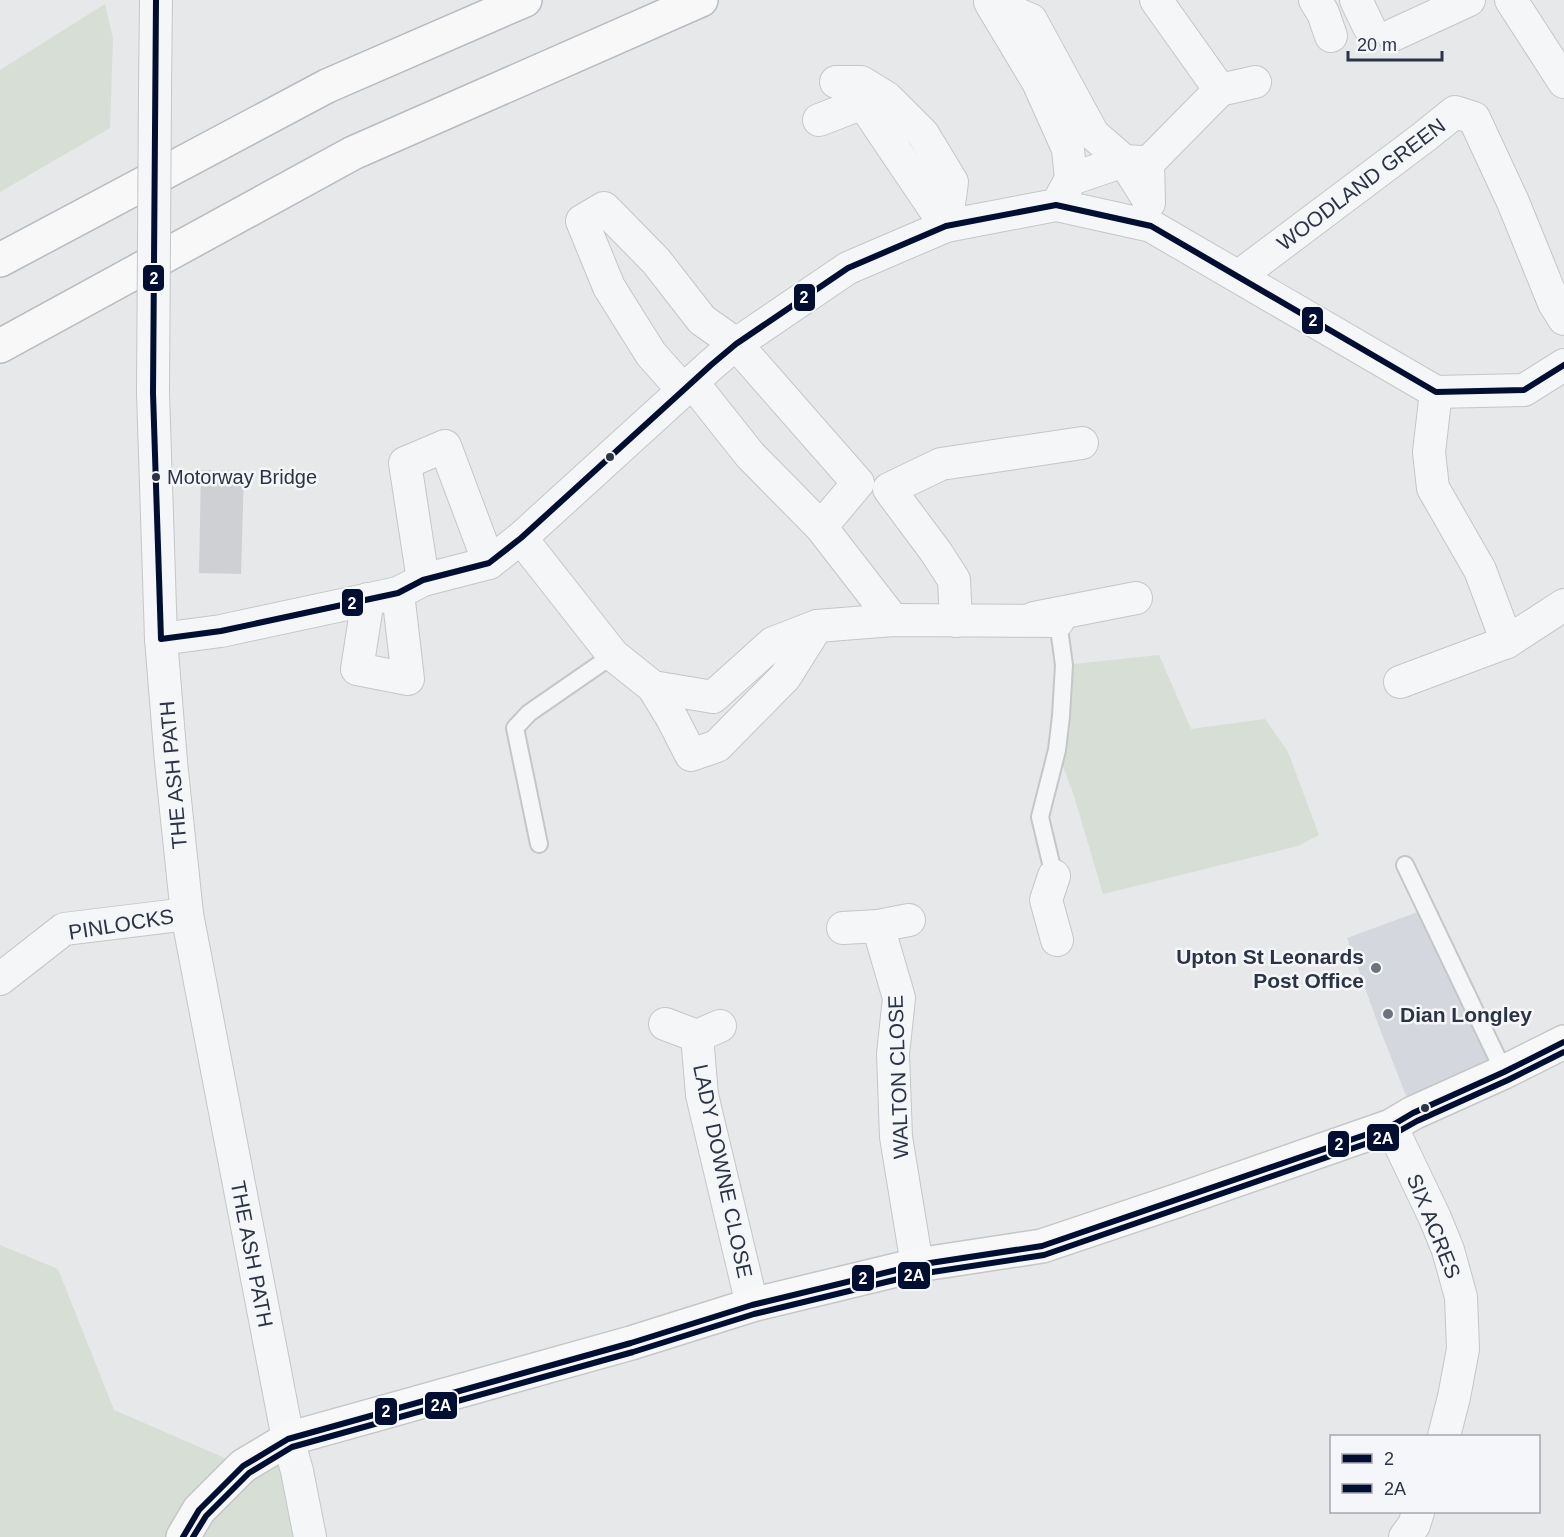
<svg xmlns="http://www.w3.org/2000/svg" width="1564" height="1537" viewBox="0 0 1564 1537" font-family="Helvetica,sans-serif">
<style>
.built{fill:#d4d7dd}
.green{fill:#d6ded6}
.building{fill:#ced0d3}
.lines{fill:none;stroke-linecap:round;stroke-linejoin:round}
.lane-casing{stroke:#c4c6c8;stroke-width:20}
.street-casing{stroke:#c4c6c8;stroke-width:34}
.secondary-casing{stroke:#c4c6c8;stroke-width:36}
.highway-casing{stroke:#b8bbbf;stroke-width:36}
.lane{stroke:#f5f6f7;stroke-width:16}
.street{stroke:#f5f6f7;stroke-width:32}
.secondary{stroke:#f8f8f8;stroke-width:33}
.highway{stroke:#f8f8f8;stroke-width:33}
.street-bridge-casing{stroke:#c4c6c8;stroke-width:34;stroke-linecap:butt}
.street-bridge{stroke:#f5f6f7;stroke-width:32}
.bus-1-casing{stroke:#f4f6f9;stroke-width:10}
.bus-2-casing{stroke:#f4f6f9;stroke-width:10}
.bus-1{stroke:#000e31;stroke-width:6}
.bus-2{stroke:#000e31;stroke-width:6}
.bus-dot{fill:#2b3445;stroke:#f4f6f9;stroke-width:2}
.poi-dot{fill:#6c737f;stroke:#f4f6f9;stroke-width:2}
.labels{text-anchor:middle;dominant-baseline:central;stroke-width:5;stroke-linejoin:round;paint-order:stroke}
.bus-label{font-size:20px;fill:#2b3445;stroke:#f4f6f9;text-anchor:start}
.street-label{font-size:21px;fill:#2b3445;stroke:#f4f6f9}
.poi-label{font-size:21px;font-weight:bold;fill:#2b3445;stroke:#f4f6f9;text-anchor:end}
.line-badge{stroke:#f4f6f9;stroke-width:2}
.badge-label{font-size:16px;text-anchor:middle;font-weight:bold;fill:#fff}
</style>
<rect width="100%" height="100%" fill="#e6e8ea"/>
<path class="built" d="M1426 909 1504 1072 1413 1113 1381 1032 1347 938Z"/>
<g class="green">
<path d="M105 4 113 39 110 128 0 192V70Z"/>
<path d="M1159 655 1191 729 1265 719 1288 752 1319 835 1298 846 1103 894 1074 796 1057 750 1064 665Z"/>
<path d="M0 1245 58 1269 114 1410 243 1466 288 1439 310 1537H0Z"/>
</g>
<path class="building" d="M201 470 244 471 241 574 199 573Z"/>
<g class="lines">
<g class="lane-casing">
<g id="lane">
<path d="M539 844 515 728 529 713 613 655"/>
<path d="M1405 865 1504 1072"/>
<path d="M1054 876 1040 817 1057 750 1061 716 1064 665 1058 621"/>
</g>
</g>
<g class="street-casing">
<g id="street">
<path d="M1315 0 1323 13 1331 36"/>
<path d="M1356 0 1369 27"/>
<path d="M1511 0 1564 82"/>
<path d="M1393 35 1469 0"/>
<path d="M836 82H861L887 98 923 134 952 182 946 226"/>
<path d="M155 89 156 0"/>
<path d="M1220 90 1255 82"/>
<path d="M819 120 863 103 946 226"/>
<path d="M1071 179 1068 149 1038 82 990 2 1031 20 1093 134 1124 161 1148 199"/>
<path d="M1061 197 1071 179 1124 161 1142 162"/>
<path d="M1149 203 1148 163 1220 90 1156 0"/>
<path d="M1247 270 1424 137 1455 112 1474 118 1513 202 1554 303 1564 319"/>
<path d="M683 390 651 354 609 287 582 221 604 208 656 261 702 320 736 344 858 483 821 527 750 455 692 382"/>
<path d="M153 393 161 639 171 762 187 914 288 1439 297 1471 310 1537"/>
<path d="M821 527 893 620"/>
<path d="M521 538 613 655 653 687 713 697 773 643 817 626 893 620 1058 621"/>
<path d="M423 580 405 463 445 446 489 563"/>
<path d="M368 599 357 669 408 679 398 593"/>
<path d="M1034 618 1136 598"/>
<path d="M956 621 954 580 936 552 889 489 941 464 1082 443"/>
<path d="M161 639 221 631 398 593 423 580 489 563 521 538 711 365 736 344 848 268 946 226 1056 205 1151 226 1436 392 1524 390 1564 365"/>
<path d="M1507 642 1564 605"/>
<path d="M1400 682 1507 642 1480 570 1433 488 1429 452 1436 392"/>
<path d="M653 687 672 718 691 755 717 746 785 677 817 626"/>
<path d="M1054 876 1046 900 1057 940"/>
<path d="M878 926 899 998 893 1054 896 1137 917 1265"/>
<path d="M843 928 878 926 909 920"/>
<path d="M0 979 64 929 187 914"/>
<path d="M665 1024 697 1036 720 1026"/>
<path d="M697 1036 702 1095 752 1305"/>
<path d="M1391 1126 1435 1218 1448 1250 1461 1297 1463 1349 1454 1397 1444 1436"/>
<path d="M1405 1537 1414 1525 1418 1512"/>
</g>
</g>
<g class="secondary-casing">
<path id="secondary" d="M183 1537 199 1510 243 1466 288 1439 631 1343 752 1305 917 1265 1042 1246 1179 1200 1391 1126 1413 1113 1504 1072 1564 1042"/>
</g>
<g class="highway-casing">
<g id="highway">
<path d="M0 260 327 86 525 0"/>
<path d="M0 346 353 153 701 0"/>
</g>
</g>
<use href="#lane" class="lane"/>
<use href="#street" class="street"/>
<use href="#secondary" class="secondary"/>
<use href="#highway" class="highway"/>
<g class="street-bridge-casing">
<path id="street-bridge" d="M153 393 155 89"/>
</g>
<use href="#street-bridge" class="street-bridge"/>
<g class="bus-1-casing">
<g id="bus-1">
<path d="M156 0 153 393 161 639 221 631 398 593 423 580 489 563 521 538 711 365 736 344 848 268 946 226 1056 205 1151 226 1436 392 1524 390 1564 365"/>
<path d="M183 1537 199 1510 243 1466 288 1439 631 1343 752 1305 917 1265 1042 1246 1391 1126 1413 1113 1504 1072 1564 1042"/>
</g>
</g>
<g class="bus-2-casing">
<path id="bus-2" d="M193 1537 206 1516 249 1473 292 1447 633 1352 754 1314 919 1274 1044 1255 1394 1134 1417 1121 1508 1080 1564 1052"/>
</g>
<use href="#bus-1" class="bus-1"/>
<use href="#bus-2" class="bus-2"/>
</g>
<g class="bus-dot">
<circle cx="610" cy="457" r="5"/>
<circle cx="156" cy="477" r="5"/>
<circle cx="1425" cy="1108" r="5"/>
</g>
<g class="poi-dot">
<circle cx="1376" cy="968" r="6"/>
<circle cx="1388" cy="1014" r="6"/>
</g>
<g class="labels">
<g class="bus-label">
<text x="167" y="477">Motorway Bridge</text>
</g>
<g class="street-label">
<text transform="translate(1361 184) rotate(-37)">WOODLAND GREEN</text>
<text transform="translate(173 775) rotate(-95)">THE ASH PATH</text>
<text transform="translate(121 924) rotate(-9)">PINLOCKS</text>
<text transform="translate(898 1077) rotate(-92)">WALTON CLOSE</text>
<text transform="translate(723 1171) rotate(78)">LADY DOWNE CLOSE</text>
<text transform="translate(1434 1226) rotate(68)">SIX ACRES</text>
<text transform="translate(252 1254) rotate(79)">THE ASH PATH</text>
</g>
<g class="poi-label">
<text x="1364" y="956">Upton St Leonards<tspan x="1364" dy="24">Post Office</tspan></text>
<text x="1400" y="1014" text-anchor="start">Dian Longley</text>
</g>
</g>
<g class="line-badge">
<rect x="142" y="264" width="23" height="28" rx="6" fill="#000e31"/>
<rect x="793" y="283" width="23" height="29" rx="6" fill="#000e31"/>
<rect x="1301" y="306" width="23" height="29" rx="6" fill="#000e31"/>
<rect x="341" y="588" width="23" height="29" rx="6" fill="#000e31"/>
<rect x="1366" y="1123" width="34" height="29" rx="6" fill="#000e31"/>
<rect x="1327" y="1130" width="23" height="28" rx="6" fill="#000e31"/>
<rect x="897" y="1261" width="34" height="29" rx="6" fill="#000e31"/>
<rect x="851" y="1264" width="24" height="28" rx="6" fill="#000e31"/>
<rect x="424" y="1391" width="34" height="29" rx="6" fill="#000e31"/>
<rect x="374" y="1397" width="24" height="29" rx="6" fill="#000e31"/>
</g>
<g class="badge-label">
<text x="154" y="284">2</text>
<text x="804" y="303">2</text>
<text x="1313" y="326">2</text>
<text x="352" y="609">2</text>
<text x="1383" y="1144">2A</text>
<text x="1339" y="1150">2</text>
<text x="914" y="1281">2A</text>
<text x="863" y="1284">2</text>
<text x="441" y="1411">2A</text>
<text x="386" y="1417">2</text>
</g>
<rect x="1330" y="1435" width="210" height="78" fill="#f4f6f9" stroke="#a4a8b1" stroke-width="1.5"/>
<rect x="1342" y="1454" width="30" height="9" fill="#000e31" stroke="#a4a8b1" stroke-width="1.5"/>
<text x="1384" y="1465" font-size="18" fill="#2b3445">2</text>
<rect x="1342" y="1484" width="30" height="9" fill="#000e31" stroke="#a4a8b1" stroke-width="1.5"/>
<text x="1384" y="1495" font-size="18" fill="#2b3445">2A</text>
<path d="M1348 51v9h94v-9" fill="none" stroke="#2b3445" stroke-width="3"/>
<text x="1357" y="51" font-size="18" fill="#2b3445" stroke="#f4f6f9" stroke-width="4.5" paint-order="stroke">20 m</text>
</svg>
